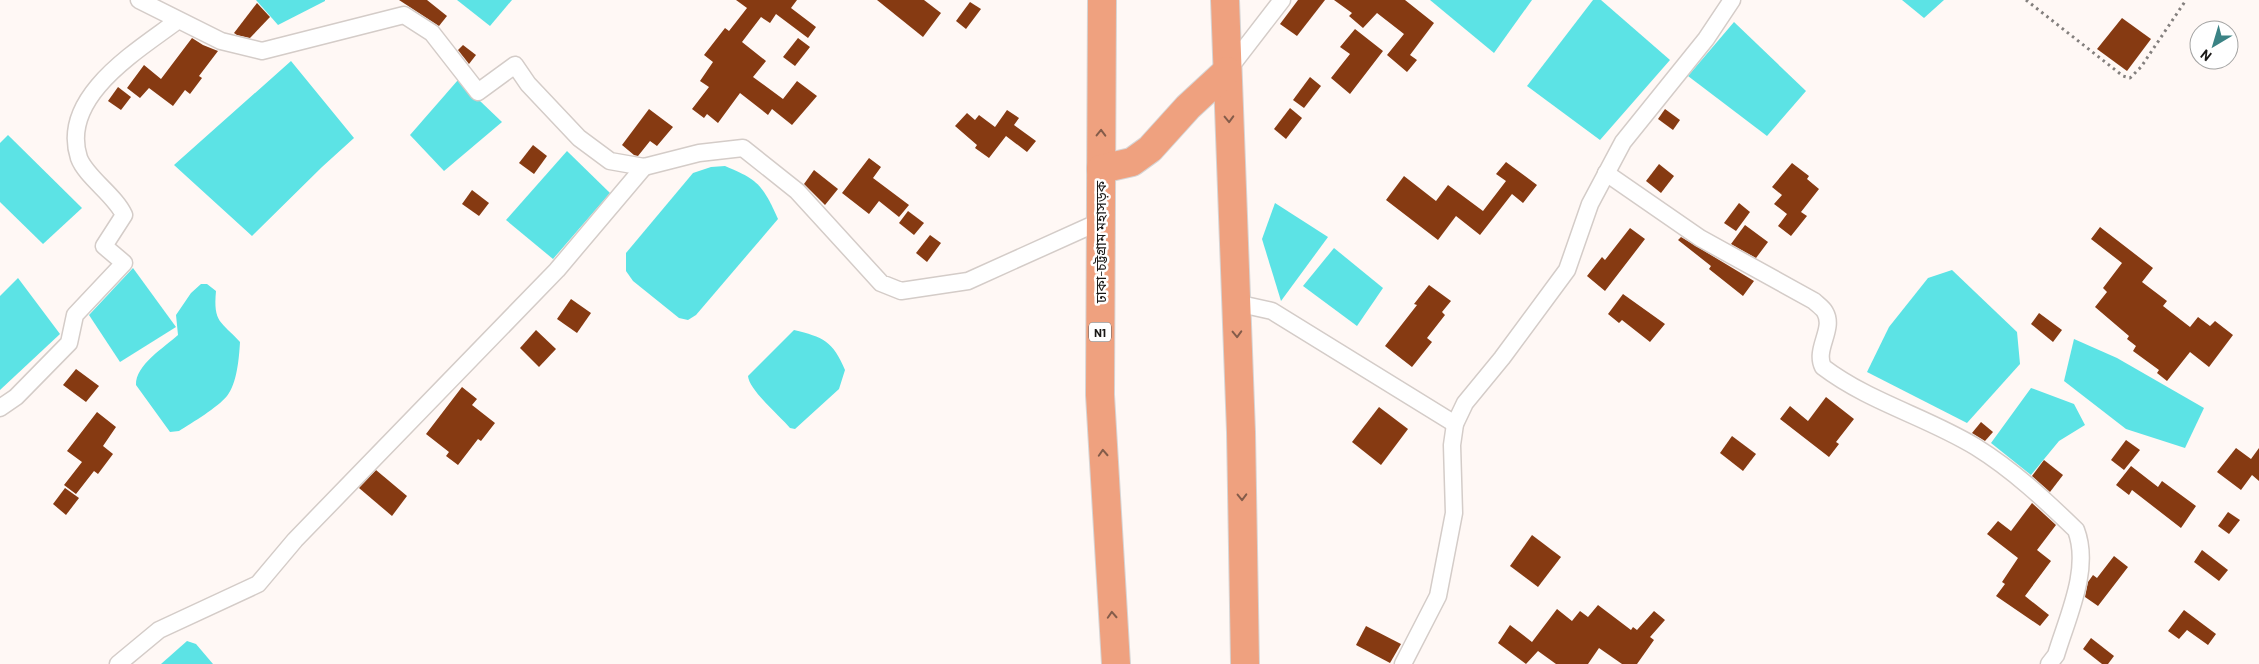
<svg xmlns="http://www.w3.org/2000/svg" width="2259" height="664" viewBox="0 0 2259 664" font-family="Barlow,'Noto Sans Bengali',sans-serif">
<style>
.water{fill:#5ce3e5}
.building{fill:#863a12}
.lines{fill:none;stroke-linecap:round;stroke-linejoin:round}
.street-casing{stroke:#d4ccc8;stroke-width:19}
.highway-casing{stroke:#d6d5d5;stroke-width:30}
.path{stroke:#837f7d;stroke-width:3;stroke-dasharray:2.5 4;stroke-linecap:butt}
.street{stroke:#fff;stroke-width:16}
.highway{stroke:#efa17f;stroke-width:28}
.oneway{stroke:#845c4a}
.labels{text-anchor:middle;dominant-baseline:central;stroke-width:5;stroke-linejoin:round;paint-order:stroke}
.shield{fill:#fff;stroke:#5f5d5c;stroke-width:1}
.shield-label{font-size:12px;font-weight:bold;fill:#1a1816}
.street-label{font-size:14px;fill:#1a1816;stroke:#fff}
</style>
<rect width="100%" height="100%" fill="#fff8f5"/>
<g class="water">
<path d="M256 0H325V1L278 25Z"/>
<path d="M457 0H512L490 26Z"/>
<path d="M1430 0H1532L1494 53Z"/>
<path d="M1593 0H1601L1670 60 1600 140 1527 86Z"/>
<path d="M1902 0H1944L1924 18Z"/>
<path d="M1734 22 1806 91 1767 136 1688 76Z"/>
<path d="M291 61 354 138 322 167 252 236 174 165Z"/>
<path d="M458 80 502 122 444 171 410 135Z"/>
<path d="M8 135 82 208 43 244 0 202V143Z"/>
<path d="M567 151 610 193 553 259 506 220Z"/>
<path d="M725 166C759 180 763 186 778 219L696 315 688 320 679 318 633 281 626 271V253L693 173 711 167Z"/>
<path d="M1275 203 1328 237 1281 301 1262 239Z"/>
<path d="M1334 248 1383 288 1357 326 1303 286Z"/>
<path d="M133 268 176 327 120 362 89 315Z"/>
<path d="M1952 270 2017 332 2020 364 1967 423 1867 372 1889 327 1928 278Z"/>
<path d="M18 278 60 334 0 390V296Z"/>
<path d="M201 284H207L216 291C213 323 221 321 240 342 239 359 237 383 227 396 217 408 193 422 179 431L170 432 136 385C135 365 165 347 178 335L176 315 191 293Z"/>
<path d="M794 330C823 337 833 341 845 370L839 389 795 429 790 428C780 416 749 390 748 376Z"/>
<path d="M2074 339 2117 358 2204 408 2185 448 2126 429 2064 381Z"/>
<path d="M2031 388 2074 404 2085 425 2059 441 2031 475 1991 443Z"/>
<path d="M187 641 196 644 213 664H161Z"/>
</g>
<g class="building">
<path d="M399 0H427L447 16 439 26Z"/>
<path d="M736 0H797L791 8 816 27 808 38 776 14 770 23 761 17 742 42 766 61 753 77 783 99 797 81 817 96 792 125 772 109 768 115 740 93 718 123 707 114 704 118 692 109 709 87 700 81 713 62 704 55 725 28 729 31 747 8Z"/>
<path d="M877 0H924L941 13 923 37Z"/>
<path d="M1298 0H1325L1297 36 1280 24Z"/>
<path d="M1334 0H1405L1434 23 1410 55 1417 60 1407 72 1387 55 1404 34 1377 13 1363 28 1349 16 1352 13Z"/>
<path d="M970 2 981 9 966 29 956 21Z"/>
<path d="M257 3 270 17 250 38 237 35 234 33Z"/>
<path d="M2122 18 2151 39 2127 71 2097 49Z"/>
<path d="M1355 29 1383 51 1350 94 1331 78 1350 54 1340 47Z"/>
<path d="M192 38 203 45 218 51 199 76 202 78 190 94 185 90 173 106 149 88 140 98 127 88 144 65 161 79Z"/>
<path d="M798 38 810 47 795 66 783 57Z"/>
<path d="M463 45 476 55 469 64 458 50Z"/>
<path d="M1310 77 1321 86 1304 108 1293 100Z"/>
<path d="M118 87 131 97 121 110 108 101Z"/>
<path d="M1290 108 1302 118 1286 139 1274 129Z"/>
<path d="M649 109 673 127 657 146 650 141 638 156 634 155 622 145Z"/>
<path d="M1665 109 1680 120 1673 130 1658 119Z"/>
<path d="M1007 110 1019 118 1014 125 1036 141 1027 152 1006 136 989 158 975 148 977 145 955 126 967 113 975 120 979 115 995 127Z"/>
<path d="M533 145 547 156 534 174 519 163Z"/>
<path d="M869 158 881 167 873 178 909 205 899 217 879 201 869 214 842 193Z"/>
<path d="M1506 162 1537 185 1523 203 1512 194 1480 235 1456 216 1438 240 1386 200 1404 176 1436 201 1448 185 1483 211 1506 181 1496 174Z"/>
<path d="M1792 163 1809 176 1807 179 1819 189 1801 212 1807 216 1791 236 1778 226 1787 214 1774 204 1782 195 1772 187Z"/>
<path d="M1659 164 1674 176 1661 193 1646 181Z"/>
<path d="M814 170 838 189 825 205 804 184Z"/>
<path d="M472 190 489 203 479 216 462 204Z"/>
<path d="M1739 203 1750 212 1736 231 1724 223Z"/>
<path d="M908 211 924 223 914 235 899 223Z"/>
<path d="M1745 225 1768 242 1756 258 1731 244Z"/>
<path d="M2100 227 2153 268 2142 282 2167 301 2163 306 2190 327 2198 317 2210 326 2215 321 2233 335 2209 367 2190 352 2167 381 2157 373 2159 370 2133 351 2136 346 2127 339 2129 336 2095 307 2107 292 2103 288 2122 263 2091 239Z"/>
<path d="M1630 228 1645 239 1605 291 1587 276 1602 257 1605 260Z"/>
<path d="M930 235 941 243 927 262 916 253Z"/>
<path d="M1681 237 1754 281 1743 296 1709 269 1711 266 1678 240Z"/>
<path d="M1429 285 1451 301 1442 312 1445 315 1427 338 1432 342 1412 367 1385 346 1417 305 1414 304Z"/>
<path d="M1623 294 1665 324 1650 342 1622 320 1619 323 1608 314Z"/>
<path d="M571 299 591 313 577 333 557 319Z"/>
<path d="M2039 313 2062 330 2053 342 2031 324Z"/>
<path d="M536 330 556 349 539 367 520 348Z"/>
<path d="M76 369 99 386 86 402 63 385Z"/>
<path d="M462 387 477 399 472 405 495 423 481 441 478 439 458 465 446 456 449 452 426 434Z"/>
<path d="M1826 397 1854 419 1836 442 1839 444 1829 457 1780 419 1790 406 1808 421Z"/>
<path d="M1379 407 1408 429 1381 465 1352 442Z"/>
<path d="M97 412 116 427 103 446 113 454 98 474 94 471 76 494 64 485 82 462 67 451Z"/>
<path d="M1981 422 1993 432 1985 441 1972 433Z"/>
<path d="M1732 436 1756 454 1743 471 1720 453Z"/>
<path d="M2126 440 2140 450 2124 470 2111 460Z"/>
<path d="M2236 448 2251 459 2259 448V481L2252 475 2241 490 2217 472Z"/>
<path d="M2044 460 2063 475 2050 492 2032 476Z"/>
<path d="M2131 466 2158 487 2162 481 2196 506 2181 528 2132 490 2129 495 2116 485Z"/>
<path d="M376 470 407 496 392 516 359 488Z"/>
<path d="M65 488 79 498 66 515 53 504Z"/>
<path d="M2032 503 2056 525 2037 550 2051 561 2025 596 2049 615 2040 626 1996 596 2005 584 2002 582 2018 558 1987 534 1998 521 2011 531Z"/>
<path d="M2228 512 2240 520 2229 534 2218 526Z"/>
<path d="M1532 535 1561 557 1538 587 1510 566Z"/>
<path d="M2202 550 2228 570 2219 581 2194 562Z"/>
<path d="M2114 556 2128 567 2098 606 2085 597 2088 582 2093 575 2097 578Z"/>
<path d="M1598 605 1631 630 1633 627 1637 630 1654 611 1665 620 1650 637 1654 640 1637 664H1622L1599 648 1588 664H1556L1538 651 1526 664 1498 643 1510 625 1532 642 1557 609 1572 621 1580 611 1588 617Z"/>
<path d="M2184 610 2216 634 2208 645 2187 630 2179 639 2168 631Z"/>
<path d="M1366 626 1401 644 1390 663 1356 645Z"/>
<path d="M2091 638 2114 656 2108 664H2102L2083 649Z"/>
</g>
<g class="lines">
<g class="street-casing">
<g id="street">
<path d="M139 0 221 41 262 51 404 15 432 33 478 92 515 65 528 84 579 138 610 161 644 167 699 153 743 148 797 191 881 283 901 291 968 281 1101 221"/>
<path d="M1228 70 1282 0"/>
<path d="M1606 173 1700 238 1814 301C1817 304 1823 308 1825 312 1835 329 1814 349 1823 367 1869 402 1927 417 1976 447 2013 470 2045 500 2076 530 2091 569 2067 618 2056 655L2049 664"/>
<path d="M1236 303 1272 311 1455 424"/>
<path d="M0 408 16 397 69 343 75 315 124 263 104 246 124 215C115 195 86 177 79 158 59 97 137 51 177 21"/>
<path d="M118 664 159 630 258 584 295 540 557 270 644 167"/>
<path d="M1403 664 1438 596 1454 513 1452 445 1455 424 1465 403 1502 358 1567 270 1590 204 1623 142 1706 39 1732 0"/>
</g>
</g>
<g class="highway-casing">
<g id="highway">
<path d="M1102 0 1100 395 1116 664"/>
<path d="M1225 0 1241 432 1245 664"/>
<path d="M1101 169 1132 162 1150 149 1188 107 1227 71"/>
</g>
</g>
<path class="path" d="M2026 0 2123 76 2130 78 2141 67 2186 0"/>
<use href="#street" class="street"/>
<use href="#highway" class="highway"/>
</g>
<defs><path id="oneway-chevron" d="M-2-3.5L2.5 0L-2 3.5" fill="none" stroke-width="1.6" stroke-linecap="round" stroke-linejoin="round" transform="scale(1.25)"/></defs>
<g class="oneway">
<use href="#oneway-chevron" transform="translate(1229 119) rotate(88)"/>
<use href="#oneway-chevron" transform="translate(1101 133) rotate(-89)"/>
<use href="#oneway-chevron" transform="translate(1237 334) rotate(88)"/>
<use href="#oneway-chevron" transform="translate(1103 453) rotate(-93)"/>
<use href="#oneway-chevron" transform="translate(1242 497) rotate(89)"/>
<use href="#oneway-chevron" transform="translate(1112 615) rotate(-93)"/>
</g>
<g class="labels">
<rect class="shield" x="1089" y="322.5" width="22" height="19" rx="4"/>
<g class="shield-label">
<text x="1100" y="332">N1</text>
</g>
<g class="street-label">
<text transform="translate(1100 242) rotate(-90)">ঢাকা-চট্টগ্রাম মহাসড়ক</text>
</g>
</g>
<g transform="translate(2214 45) rotate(218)"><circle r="24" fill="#ffffff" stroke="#a3a3a2"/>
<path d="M0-4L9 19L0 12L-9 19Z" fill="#3b8385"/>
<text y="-8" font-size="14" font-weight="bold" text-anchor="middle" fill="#1a1816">N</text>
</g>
</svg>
